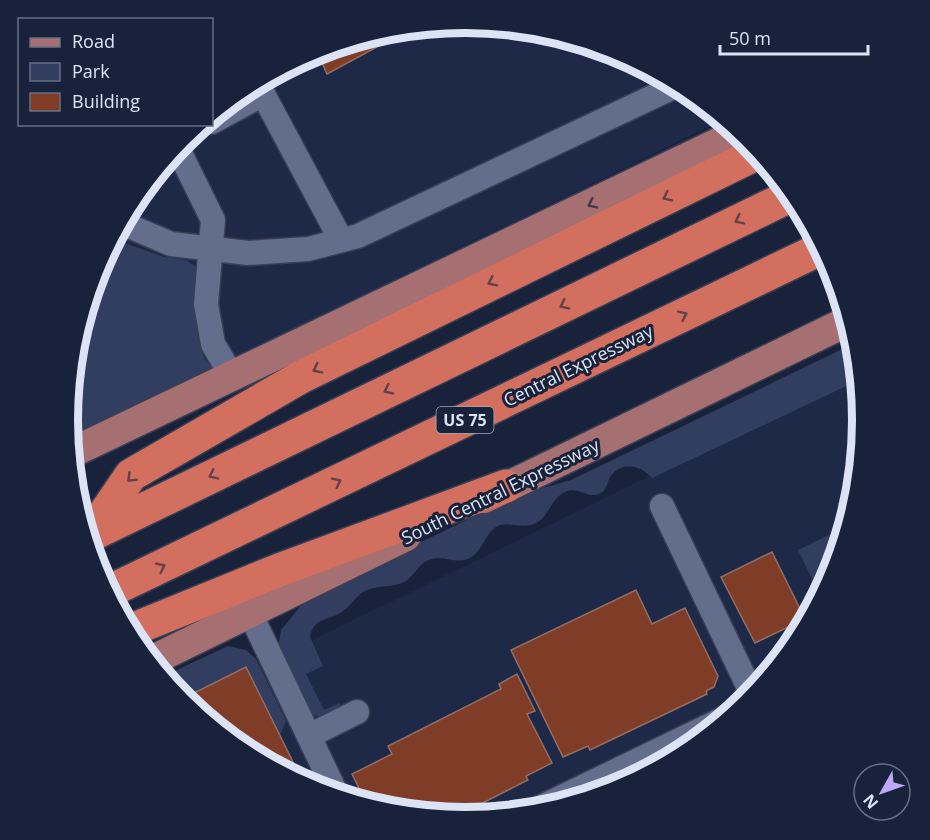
<svg xmlns="http://www.w3.org/2000/svg" width="930" height="840" viewBox="0 0 930 840" font-family="'Open Sans',sans-serif">
<style>
.built{fill:#1e2948}
.green{fill:#323e60}
.building{fill:#7f3d28;stroke:#926e63;stroke-width:1.5}
.lines{fill:none;stroke-linecap:round;stroke-linejoin:round}
.minor-casing{stroke:#393e54;stroke-width:27}
.major-casing{stroke:#393e54;stroke-width:33}
.highway-casing{stroke:#393e54;stroke-width:36}
.minor{stroke:#626e8c;stroke-width:24}
.major{stroke:#a66f71;stroke-width:30}
.highway{stroke:#d36f5f;stroke-width:33}
.oneway{stroke:#634149}
.oneway2{stroke:#43394b}
.labels{text-anchor:middle;dominant-baseline:central;stroke-width:6;stroke-linejoin:round;paint-order:stroke}
.shield{fill:#19223b;stroke:#a2a9bc;stroke-width:1.5}
.shield-label{font-size:16px;font-weight:bold;fill:#dce3f4}
.street-label{font-size:18px;fill:#dce3f4;stroke:#19223b}
.rim{fill:none;stroke:#dce3f4;stroke-width:8}
</style>
<rect width="100%" height="100%" fill="#19223b"/>
<g class="built">
<path d="M465 23 543 30 617 53 686 90 723 120 69 438 68 420 75 342 98 268 135 199 184 139 244 89 313 53 388 30Z"/>
<path d="M858 375 862 420 855 498 832 572 795 641 746 701 686 751 617 787 542 810 465 817 387 810 313 787 244 750 185 702Z"/>
</g>
<g class="green">
<path d="M113 239 164 257 186 260 199 269 195 305 204 358 212 368 69 438C64 385 78 317 98 268 102 258 108 249 113 239Z"/>
<path d="M855 343 859 380 652 478C641 465 620 461 610 477 607 483 607 489 601 493 590 500 579 487 567 491 551 497 549 517 536 523 523 530 508 520 496 527 485 535 483 548 473 556 459 567 444 554 429 560 419 563 415 575 406 581 394 588 379 585 367 590 356 595 352 605 343 611 330 621 313 617 310 637L323 666 306 674 324 710 339 703 342 708C329 715 320 721 307 711L281 656 279 642 281 630 308 597 518 495 571 480Z"/>
<path d="M831 534 839 551 832 572 820 595 798 550Z"/>
<path d="M228 646 246 650 256 659 286 721 280 736 248 673 187 703 164 676Z"/>
</g>
<g class="building">
<path d="M385 31 390 40 327 74 322 63 314 62 310 54Z"/>
<path d="M772 552 805 619 755 643 721 577Z"/>
<path d="M636 590 652 624 685 608 718 676 714 687 706 691 707 694 590 750 588 746 563 757 511 650Z"/>
<path d="M246 667 296 768 286 773 244 750 182 699Z"/>
<path d="M517 674 535 711 527 714 552 763 526 776 528 780 455 817 453 813 447 816 387 810 367 804 352 774 392 754 388 746 501 689 499 684Z"/>
</g>
<g class="lines">
<g class="minor-casing">
<g id="minor">
<path d="M212 122 263 94 341 240"/>
<path d="M177 147 213 220 206 304 213 344 232 376"/>
<path d="M122 223 171 244 248 253 308 249 358 236 678 85"/>
<path d="M662 506 752 694"/>
<path d="M250 613 337 795"/>
<path d="M309 736 357 712"/>
<path d="M533 811 727 717"/>
</g>
</g>
<g class="major-casing">
<g id="major">
<path d="M71 453 739 133"/>
<path d="M484 498 848 321"/>
<path d="M151 661 406 536"/>
</g>
</g>
<g class="highway-casing">
<g id="highway">
<path d="M90 535 131 475 301 377 758 153"/>
<path d="M87 537 792 195"/>
<path d="M108 592 822 248"/>
<path d="M129 631 279 570 506 486"/>
</g>
</g>
<use href="#minor" class="minor"/>
<use href="#major" class="major"/>
<use href="#highway" class="highway"/>
</g>
<defs><path id="oneway-chevron" d="M-2-3.5L2.5 0L-2 3.5" fill="none" stroke-width="1.6" stroke-linecap="round" stroke-linejoin="round" transform="scale(1.5)"/></defs>
<g class="oneway">
<use href="#oneway-chevron" transform="translate(667 197) rotate(154)"/>
<use href="#oneway-chevron" transform="translate(739 220) rotate(154)"/>
<use href="#oneway-chevron" transform="translate(492 282) rotate(154)"/>
<use href="#oneway-chevron" transform="translate(564 305) rotate(154)"/>
<use href="#oneway-chevron" transform="translate(683 315) rotate(-26)"/>
<use href="#oneway-chevron" transform="translate(317 369) rotate(153)"/>
<use href="#oneway-chevron" transform="translate(388 390) rotate(154)"/>
<use href="#oneway-chevron" transform="translate(213 475) rotate(154)"/>
<use href="#oneway-chevron" transform="translate(131 478) rotate(136)"/>
<use href="#oneway-chevron" transform="translate(337 482) rotate(-26)"/>
<use href="#oneway-chevron" transform="translate(161 567) rotate(-26)"/>
</g>
<use class="oneway2" href="#oneway-chevron" transform="translate(592 204) rotate(154)"/>
<g class="labels">
<rect class="shield" x="436.5" y="407" width="57" height="26" rx="4.5"/>
<g class="shield-label">
<text x="465" y="420">US 75</text>
</g>
<g class="street-label">
<text transform="translate(578 365) rotate(-26)">Central Expressway</text>
<text transform="translate(500 491) rotate(-26)">South Central Expressway</text>
</g>
</g>
<path d="M0 0H930V840H0ZM78 420a387 387 0 1 1 774 0a387 387 0 1 1-774 0Z" fill="#19223b" fill-rule="evenodd"/>
<path class="rim" d="M78 420a387 387 0 1 1 774 0a387 387 0 1 1-774 0Z"/>
<rect x="18" y="18" width="195" height="108" fill="#19223b" stroke="#676f85" stroke-width="1.5"/>
<rect x="30" y="38" width="30" height="9" fill="#a66f71" stroke="#676f85" stroke-width="1.5"/>
<text x="72" y="48" font-size="18" fill="#dce3f4">Road</text>
<rect x="30" y="63" width="30" height="18" fill="#323e60" stroke="#676f85" stroke-width="1.5"/>
<text x="72" y="78" font-size="18" fill="#dce3f4">Park</text>
<rect x="30" y="93" width="30" height="18" fill="#7f3d28" stroke="#676f85" stroke-width="1.5"/>
<text x="72" y="108" font-size="18" fill="#dce3f4">Building</text>
<g transform="translate(882 792) rotate(230)"><circle r="28" fill="#19223b" stroke="#676f85" stroke-width="1.5"/>
<path d="M0-4.5L10 22L0 15L-10 22Z" fill="#baaaf6"/>
<text y="-9" font-size="16" font-weight="bold" text-anchor="middle" fill="#dce3f4">N</text>
</g>
<path d="M720 45v9h148v-9" fill="none" stroke="#dce3f4" stroke-width="3"/>
<text x="729" y="45" font-size="18" fill="#dce3f4" stroke="#19223b" stroke-width="4.5" paint-order="stroke">50 m</text>
</svg>
